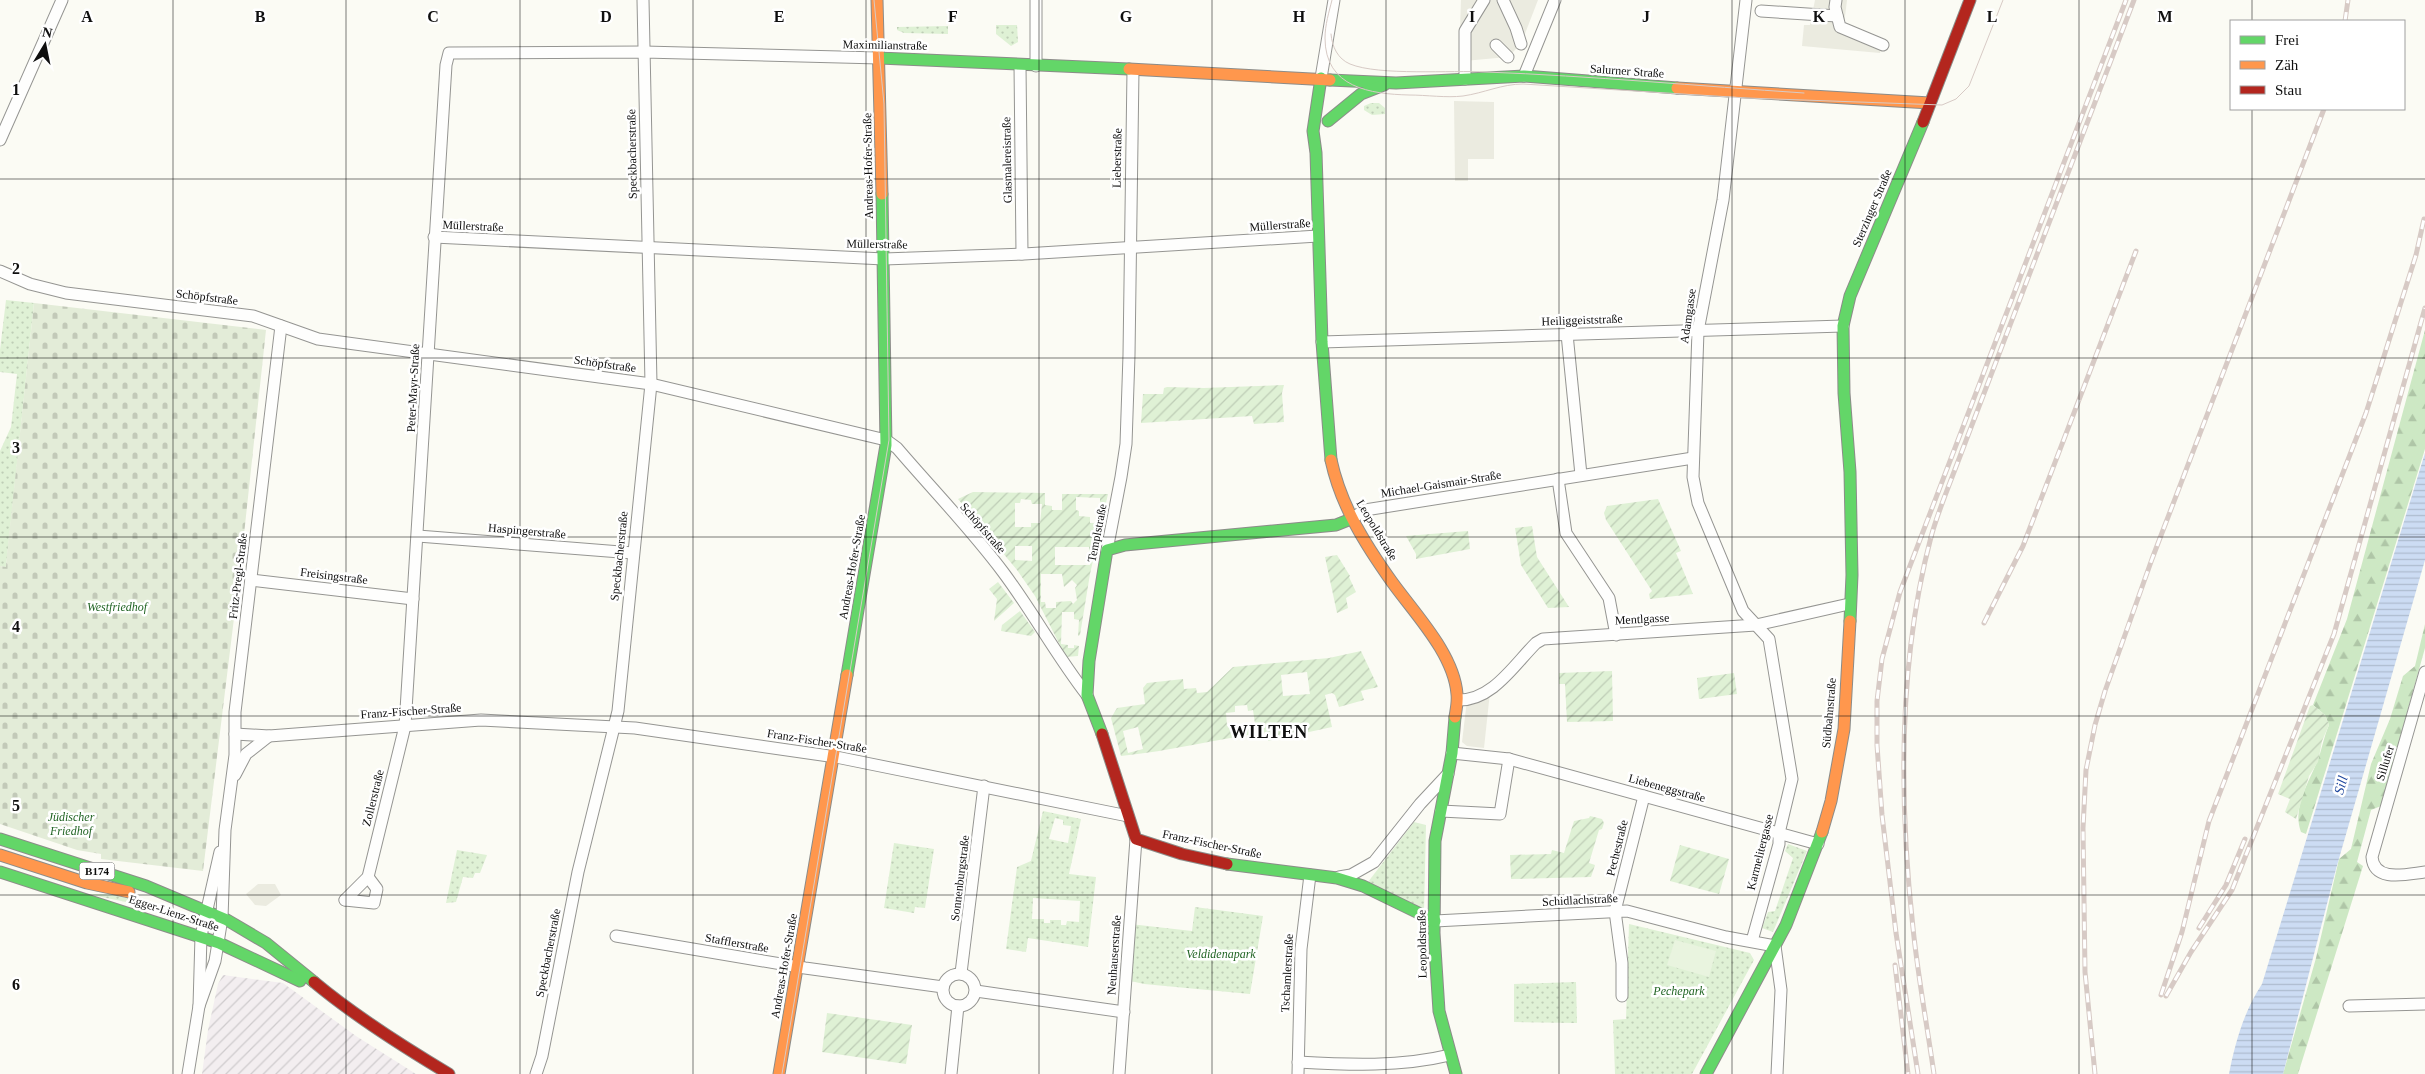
<svg xmlns="http://www.w3.org/2000/svg" width="2425" height="1074" viewBox="0 0 2425 1074" font-family="Georgia,serif">
<style>
.industrial{fill:url(#industrial-furrows)}
.grass{fill:url(#grass-dots);fill-rule:evenodd}
.forest{fill:url(#forest-firs)}
.cemetery{fill:url(#cemetery-stones)}
.garden{fill:url(#garden-furrows);fill-rule:evenodd}
.pitch{fill:#e9f4df}
.plaza{fill:#ebebe0}
.water{fill:url(#water-rules)}
.lines{fill:none;stroke-linecap:round;stroke-linejoin:round}
.street-casing{stroke:#959592;stroke-width:13}
.fast-casing{stroke:#8c8c89;stroke-width:13}
.slow-casing{stroke:#8c8c89;stroke-width:13}
.jam-casing{stroke:#8c8c89;stroke-width:13}
.street{stroke:#fefefd;stroke-width:11}
.fast{stroke:#63d668;stroke-width:11}
.slow{stroke:#ff974d;stroke-width:11}
.jam{stroke:#b3261e;stroke-width:11}
.tram{stroke:#d7cac5;stroke-width:1}
.rail-casing{stroke:#d7cac5;stroke-width:5}
.rail{stroke:#fff;stroke-width:3;stroke-dasharray:9;stroke-linecap:butt}
.grid{fill:none;stroke:#0f0f0f;stroke-width:1;stroke-opacity:0.55}
.labels{text-anchor:middle;dominant-baseline:central;stroke-width:5;stroke-linejoin:round;paint-order:stroke}
.shield{fill:#fff;stroke:#575757;stroke-width:1}
.shield-label{font-size:11px;font-weight:bold;fill:#0f0f0f}
.street-label{font-size:12px;fill:#0f0f0f;stroke:#fff}
.park-label{font-size:12px;font-style:italic;fill:#216424;stroke:#fff}
.water-label{font-size:14px;font-style:italic;fill:#1d459c;stroke:#fff}
.district-label{font-size:18px;font-weight:bold;letter-spacing:1px;fill:#0f0f0f;stroke:#fff}
.grid-label{font-size:16px;text-anchor:middle;font-weight:bold;fill:#0f0f0f;stroke:#fff;stroke-width:5;stroke-linejoin:round;paint-order:stroke}
</style>
<defs>
<pattern id="industrial-furrows" width="10" height="10" patternUnits="userSpaceOnUse" patternTransform="scale(1.25)"><rect width="10" height="10" fill="#f3eef0"/><path d="M-1 1l2-2M0 10L10 0M9 11l2-2" fill="none" stroke="#cfcbcd"/></pattern>
<pattern id="grass-dots" width="8" height="8" patternUnits="userSpaceOnUse" patternTransform="scale(1.25)"><rect width="8" height="8" fill="#dff1d5"/><path d="M2 2h.1M6 6h.1" fill="none" stroke="#becdb6" stroke-width="1.8" stroke-linecap="round"/></pattern>
<pattern id="forest-firs" width="22" height="20" patternUnits="userSpaceOnUse" patternTransform="scale(1.25)"><rect width="22" height="20" fill="#cde8c4"/><path d="M5 1l3.5 6h-7zM16 11l3.5 6h-7z" fill="#afc6a7"/></pattern>
<pattern id="cemetery-stones" width="16" height="16" patternUnits="userSpaceOnUse" patternTransform="scale(1.25)"><rect width="16" height="16" fill="#e3ecd8"/><path d="M2 7V4a2 2 0 0 1 4 0v3zM10 15v-3a2 2 0 0 1 4 0v3z" fill="#c2c9b8"/></pattern>
<pattern id="garden-furrows" width="10" height="10" patternUnits="userSpaceOnUse" patternTransform="scale(1.25)"><rect width="10" height="10" fill="#dff1d5"/><path d="M-1 1l2-2M0 10L10 0M9 11l2-2" fill="none" stroke="#becdb6"/></pattern>
<pattern id="water-rules" width="6" height="5" patternUnits="userSpaceOnUse" patternTransform="scale(1.25)"><rect width="6" height="5" fill="#ccdcf3"/><path d="M0 2.5h6" fill="none" stroke="#aebccf"/></pattern>
</defs>
<rect width="100%" height="100%" fill="#fbfbf4"/>
<path class="industrial" d="M223 975 283 983 356 1036 416 1074H202L208 1030 218 984Z"/>
<g class="grass">
<path d="M996 25H1017L1018 42 1011 46 996 34Z"/>
<path d="M948 26V34L904 33 897 30V27Z"/>
<path d="M1371 103H1379L1385 108V114L1372 115 1364 110V106Z"/>
<path d="M6 300 34 303 6 567 0 566V451L11 427 17 374 0 372V350Z"/>
<path d="M1043 811 1081 819 1069 874 1096 877 1088 947 1028 938 1026 952 1006 949 1017 867 1031 861ZM1055 818 1063 820V825L1071 826 1068 843 1049 839ZM1033 898 1080 901 1079 922 1067 921 1066 925H1061V920H1050V923H1044V919H1032Z"/>
<path d="M1414 822 1426 825 1424 912 1368 882Z"/>
<path d="M894 843 934 849 925 908 915 907 914 913 884 908Z"/>
<path d="M1788 844 1807 851 1773 932 1762 928 1768 912 1775 911 1793 858 1785 851Z"/>
<path d="M457 850 487 855 480 873H475L473 878 463 877 456 902 446 903Z"/>
<path d="M87 894H111L178 912 177 918 131 903Z"/>
<path d="M1195 907 1263 916 1250 994 1144 984 1126 980 1130 924 1192 931Z"/>
<path d="M1629 924 1750 953 1754 960 1692 1074H1615L1613 1020 1626 1019Z"/>
<path d="M1576 982 1577 1023 1514 1022V984Z"/>
</g>
<g class="forest">
<path d="M2425 330V449L2306 834 2301 832C2292 808 2308 784 2317 762 2322 750 2323 739 2329 725L2325 715 2313 705 2347 619Z"/>
<path d="M2425 624V648L2381 806 2371 810 2357 862 2363 866 2298 1074H2283L2316 958 2339 859 2351 849 2371 764 2390 719 2403 676 2415 666Z"/>
</g>
<path class="cemetery" d="M34 303 266 330 242 553 203 871 101 859V854L77 850 0 824V566L6 567 7 554Z"/>
<g class="garden">
<path d="M1284 385 1282 393 1284 422 1254 424 1252 416 1141 423 1143 394H1163L1164 388 1167 387 1204 388Z"/>
<path d="M973 492 1045 493V505L1052 506V510H1062V494H1108L1090 574 1080 635 1078 636 1079 620 1074 619V612H1062L1061 644 1068 645V648H1074V645L1079 646 1078 656 1066 657 1035 596 1017 570 958 499ZM1076 497 1100 498V523H1090V517L1079 516V511L1076 510ZM1021 499 1031 500 1032 504H1042L1040 523H1031V527H1015V503H1020ZM1015 546H1032V561L1015 560ZM1055 547H1089L1090 565H1055ZM1041 574H1062L1064 587 1072 580 1077 585 1075 588 1077 600 1073 604 1071 601 1056 602V608H1046L1045 602H1041Z"/>
<path d="M1658 499 1681 551 1676 553 1693 594 1650 599 1649 594 1652 591 1606 520 1604 513 1607 506Z"/>
<path d="M1532 526 1537 557 1569 607 1548 608 1521 565 1515 528Z"/>
<path d="M1468 531 1470 549 1416 559V554L1406 536Z"/>
<path d="M1337 555 1350 576 1349 577 1356 592 1346 598 1348 608 1337 613 1325 557Z"/>
<path d="M998 582 1014 603 994 621 997 599 989 589Z"/>
<path d="M1020 611 1035 632 1031 636 1001 631 1002 625Z"/>
<path d="M1361 651 1378 687 1361 691 1364 700 1339 707 1335 695 1332 693 1325 695 1332 727 1268 741 1267 732C1218 739 1170 751 1121 756L1111 718 1117 708 1145 704 1143 688 1147 683 1183 679 1184 689 1196 688 1197 693 1207 692 1233 667 1329 658ZM1307 672 1310 694 1283 696 1281 675ZM1247 705 1248 711 1253 710 1255 724 1251 725V728L1232 731 1231 726H1227L1226 713 1235 712V706ZM1138 727 1143 749 1128 753 1123 731Z"/>
<path d="M1612 671 1613 721 1567 722 1565 684H1559V673Z"/>
<path d="M1734 673 1737 694 1699 699 1697 678Z"/>
<path d="M2313 705 2325 715 2329 725 2322 741 2318 762 2309 776 2296 819 2285 812 2290 799 2278 794 2310 706Z"/>
<path d="M1590 816 1602 819 1604 823 1602 829 1599 830 1589 863 1595 865 1591 877 1511 879 1510 855 1551 854 1552 850 1564 853 1574 821 1589 818Z"/>
<path d="M1680 845 1729 859 1719 894 1670 881Z"/>
<path d="M827 1013 912 1025 906 1064 822 1052Z"/>
</g>
<path class="pitch" d="M1675 940 1716 951 1709 977 1667 965Z"/>
<g class="plaza">
<path d="M1461 0H1538L1521 44 1508 57 1464 61 1459 60Z"/>
<path d="M1815 0H1847L1844 25 1884 41 1880 53 1802 46 1804 25H1810Z"/>
<path d="M1454 101 1494 102V159H1468V181H1455Z"/>
<path d="M1490 692 1484 748 1467 746 1462 742 1467 700Z"/>
<path d="M258 884H275L281 895 266 906 255 905 246 894Z"/>
</g>
<path class="water" d="M2425 453V560L2336 869 2283 1074H2229C2235 1043 2244 1011 2262 984Z"/>
<g class="lines">
<g class="street-casing">
<g id="street">
<path d="M1503 0 1516 28 1521 44"/>
<path d="M1746 0 1723 200 1698 331 1693 477 1698 503 1743 611 1769 639 1792 779 1779 833V844L1752 941"/>
<path d="M1836 0 1835 7 1840 27 1883 45"/>
<path d="M1761 11 1837 16"/>
<path d="M1496 45 1508 57"/>
<path d="M1020 65 1022 254"/>
<path d="M1036 66V0"/>
<path d="M1524 76 1555 0"/>
<path d="M1321 78 1334 0"/>
<path d="M1465 79V31L1484 0"/>
<path d="M0 140 62 0"/>
<path d="M434 237 884 259 1024 254 1318 236"/>
<path d="M0 271 30 284 66 293 253 316 318 339 651 384 886 440 897 448C932 489 971 529 1003 572 1033 612 1056 655 1087 695"/>
<path d="M1567 334 1581 475"/>
<path d="M1322 342 1843 326"/>
<path d="M1558 479 1566 533 1609 598 1616 635"/>
<path d="M1351 519 1365 510 1693 458"/>
<path d="M418 536 633 553"/>
<path d="M1107 550 1121 477 1126 444 1129 355 1133 70"/>
<path d="M251 580 413 599"/>
<path d="M2425 672 2372 857C2374 883 2407 874 2425 872"/>
<path d="M1458 700C1492 701 1514 665 1536 643L1543 639 1756 625 1849 604"/>
<path d="M235 734 269 736 481 720 635 728 836 757 1128 816"/>
<path d="M1452 753 1509 759 1818 844"/>
<path d="M235 775 246 754 269 736"/>
<path d="M1441 811 1500 814 1509 759"/>
<path d="M1339 877 1351 875 1374 862 1420 804 1448 774"/>
<path d="M345 900 368 877 405 726 446 65 449 53 644 52 879 58"/>
<path d="M345 900 374 903 377 889 368 877"/>
<path d="M1435 921 1627 911 1726 937 1775 946 1781 990 1777 1074"/>
<path d="M616 936 805 968 943 987"/>
<path d="M961 973 984 786"/>
<circle cx="959" cy="990" r="16"/>
<path d="M976 991 1124 1012"/>
<path d="M1622 996V963L1615 911 1644 796"/>
<path d="M199 1006 215 961 222 918 225 830 235 755V712L281 326"/>
<path d="M2349 1006 2425 1004"/>
<path d="M1298 1062C1350 1065 1400 1067 1450 1055"/>
<path d="M188 1074 199 1006 201 936 220 852"/>
<path d="M536 1074 542 1056 578 872 618 711 651 384 643 0"/>
<path d="M951 1074 958 1006"/>
<path d="M1119 1074 1136 839"/>
<path d="M1298 1074 1301 949 1310 875"/>
</g>
</g>
<g class="fast-casing">
<g id="fast">
<path d="M879 58 1129 69"/>
<path d="M1321 78 1313 131 1316 153 1322 342 1331 460"/>
<path d="M1330 80 1396 83 1524 76 1677 88"/>
<path d="M1328 121 1361 94 1384 85"/>
<path d="M1850 621 1852 575 1850 472 1844 393 1843 326 1850 296 1923 122"/>
<path d="M847 675 886 445 882 194"/>
<path d="M1455 717 1452 753 1435 841 1434 933 1439 1011 1456 1074"/>
<path d="M1102 734 1087 695 1089 661 1107 550 1125 545 1336 525 1351 519"/>
<path d="M0 839 146 886 227 920 266 943 314 982"/>
<path d="M1227 864 1337 878 1363 886 1435 921"/>
<path d="M0 872 219 943 300 981"/>
<path d="M1706 1074 1786 925 1822 832"/>
</g>
</g>
<g class="slow-casing">
<g id="slow">
<path d="M877 0 882 194"/>
<path d="M1129 69 1330 80"/>
<path d="M1677 88 1930 103"/>
<path d="M1331 460C1341 506 1365 544 1392 582 1415 614 1454 654 1457 694 1458 702 1456 710 1455 717"/>
<path d="M1822 832 1831 801 1844 729 1850 621"/>
<path d="M0 855 87 883 129 892"/>
<path d="M779 1074 847 675"/>
</g>
</g>
<g class="jam-casing">
<g id="jam">
<path d="M1923 122 1970 0"/>
<path d="M1102 734 1136 839 1182 854 1227 864"/>
<path d="M314 982C356 1017 402 1046 449 1074"/>
</g>
</g>
<use href="#street" class="street"/>
<use href="#fast" class="fast"/>
<use href="#slow" class="slow"/>
<use href="#jam" class="jam"/>
<g class="tram">
<path d="M1332 0C1329 12 1325 25 1325 38 1325 88 1371 94 1409 95 1427 95 1446 98 1463 96 1484 93 1502 84 1523 84L1747 98 1942 105 1956 99 1969 86 2003 0"/>
<path d="M1331 34C1332 47 1338 59 1350 64 1379 76 1452 70 1486 72 1592 76 1698 86 1804 93"/>
<path d="M782 1074 889 440 884 104 874 0"/>
</g>
<g class="rail-casing">
<g id="rail">
<path d="M2345 21 2348 0"/>
<path d="M1984 623 2023 546 2136 251"/>
<path d="M2199 928 2226 885 2245 839"/>
<path d="M1895 965 1908 1074"/>
<path d="M2161 995 2182 932 2209 821 2366 413 2416 255 2424 219"/>
<path d="M2166 996 2191 952 2232 890 2334 634 2425 308"/>
<path d="M1918 1074 1896 933 1882 815 1877 745V701L1882 659 1900 592 2126 0"/>
<path d="M1934 1074C1927 1025 1918 977 1913 928 1899 800 1898 662 1931 537 1937 515 1946 493 1954 472L2134 0"/>
<path d="M2095 1074 2085 972 2083 828 2086 770 2095 725 2105 691 2152 559 2324 109"/>
</g>
</g>
<use href="#rail" class="rail"/>
</g>
<path class="grid" d="M173 0V1074M346 0V1074M520 0V1074M693 0V1074M866 0V1074M1039 0V1074M1212 0V1074M1386 0V1074M1559 0V1074M1732 0V1074M1905 0V1074M2079 0V1074M2252 0V21M2252 109V1074M0 179H2425M0 358H2425M0 537H2425M0 716H2425M0 895H2425"/>
<g class="labels">
<rect class="shield" x="79.5" y="862.5" width="35" height="17" rx="4"/>
<g class="shield-label">
<text x="97" y="871">B174</text>
</g>
<g class="street-label">
<text transform="translate(885 45) rotate(1)">Maximilianstraße</text>
<text transform="translate(1627 71) rotate(4)">Salurner Straße</text>
<text transform="translate(632 154) rotate(-91)">Speckbacherstraße</text>
<text transform="translate(1117 158) rotate(-89)">Lieberstraße</text>
<text transform="translate(1007 160) rotate(-91)">Glasmalereistraße</text>
<text transform="translate(868 166) rotate(-91)">Andreas-Hofer-Straße</text>
<text transform="translate(1872 208) rotate(-67)">Sterzinger Straße</text>
<text transform="translate(1280 225) rotate(-4)">Müllerstraße</text>
<text transform="translate(473 226) rotate(3)">Müllerstraße</text>
<text transform="translate(877 244) rotate(1)">Müllerstraße</text>
<text transform="translate(207 297) rotate(7)">Schöpfstraße</text>
<text transform="translate(1688 316) rotate(-82)">Adamgasse</text>
<text transform="translate(1582 320) rotate(-2)">Heiliggeiststraße</text>
<text transform="translate(605 364) rotate(8)">Schöpfstraße</text>
<text transform="translate(413 388) rotate(-87)">Peter-Mayr-Straße</text>
<text transform="translate(1441 484) rotate(-9)">Michael-Gaismair-Straße</text>
<text transform="translate(983 528) rotate(49)">Schöpfstraße</text>
<text transform="translate(1377 530) rotate(59)">Leopoldstraße</text>
<text transform="translate(527 531) rotate(5)">Haspingerstraße</text>
<text transform="translate(1097 533) rotate(-79)">Templstraße</text>
<text transform="translate(619 556) rotate(-84)">Speckbacherstraße</text>
<text transform="translate(852 567) rotate(-80)">Andreas-Hofer-Straße</text>
<text transform="translate(238 576) rotate(-83)">Fritz-Pregl-Straße</text>
<text transform="translate(334 576) rotate(7)">Freisingstraße</text>
<text transform="translate(1642 619) rotate(-3)">Mentlgasse</text>
<text transform="translate(411 711) rotate(-4)">Franz-Fischer-Straße</text>
<text transform="translate(1829 713) rotate(-85)">Südbahnstraße</text>
<text transform="translate(817 741) rotate(9)">Franz-Fischer-Straße</text>
<text transform="translate(2385 763) rotate(-73)">Sillufer</text>
<text transform="translate(1667 788) rotate(15)">Liebeneggstraße</text>
<text transform="translate(373 798) rotate(-76)">Zollerstraße</text>
<text transform="translate(1212 844) rotate(12)">Franz-Fischer-Straße</text>
<text transform="translate(1617 848) rotate(-76)">Pechestraße</text>
<text transform="translate(1760 852) rotate(-76)">Karmelitergasse</text>
<text transform="translate(960 878) rotate(-83)">Sonnenburgstraße</text>
<text transform="translate(1580 900) rotate(-3)">Schidlachstraße</text>
<text transform="translate(174 913) rotate(18)">Egger-Lienz-Straße</text>
<text transform="translate(737 943) rotate(10)">Stafflerstraße</text>
<text transform="translate(1422 944) rotate(-91)">Leopoldstraße</text>
<text transform="translate(548 953) rotate(-79)">Speckbacherstraße</text>
<text transform="translate(1114 955) rotate(-86)">Neuhauserstraße</text>
<text transform="translate(784 966) rotate(-80)">Andreas-Hofer-Straße</text>
<text transform="translate(1287 973) rotate(-87)">Tschamlerstraße</text>
</g>
<g class="park-label">
<text x="117" y="607">Westfriedhof</text>
<text x="71" y="817">Jüdischer<tspan x="71" dy="14">Friedhof</tspan></text>
<text x="1221" y="954">Veldidenapark</text>
<text x="1679" y="991">Pechepark</text>
</g>
<g class="water-label">
<text transform="translate(2341 785) rotate(-74)">Sill</text>
</g>
<g class="district-label">
<text x="1269" y="732">WILTEN</text>
</g>
</g>
<g class="grid-label">
<text x="87" y="22">A</text>
<text x="260" y="22">B</text>
<text x="433" y="22">C</text>
<text x="606" y="22">D</text>
<text x="779" y="22">E</text>
<text x="953" y="22">F</text>
<text x="1126" y="22">G</text>
<text x="1299" y="22">H</text>
<text x="1472" y="22">I</text>
<text x="1646" y="22">J</text>
<text x="1819" y="22">K</text>
<text x="1992" y="22">L</text>
<text x="2165" y="22">M</text>
<text x="16" y="95">1</text>
<text x="16" y="274">2</text>
<text x="16" y="453">3</text>
<text x="16" y="632">4</text>
<text x="16" y="811">5</text>
<text x="16" y="990">6</text>
</g>
<rect x="2230" y="20" width="175" height="90" fill="#ffffff" stroke="#9f9f9f"/>
<rect x="2240" y="36" width="25" height="8" fill="#63d668" stroke="#9f9f9f"/>
<text x="2275" y="45" font-size="15" fill="#0f0f0f">Frei</text>
<rect x="2240" y="61" width="25" height="8" fill="#ff974d" stroke="#9f9f9f"/>
<text x="2275" y="70" font-size="15" fill="#0f0f0f">Zäh</text>
<rect x="2240" y="86" width="25" height="8" fill="#b3261e" stroke="#9f9f9f"/>
<text x="2275" y="95" font-size="15" fill="#0f0f0f">Stau</text>
<g transform="translate(45 45) rotate(10)" stroke="#ffffff" stroke-width="4" paint-order="stroke">
<path d="M0-4L9 19L0 12L-9 19Z" fill="#0f0f0f"/>
<text y="-8" font-size="14" font-weight="bold" text-anchor="middle" fill="#0f0f0f">N</text>
</g>
</svg>
